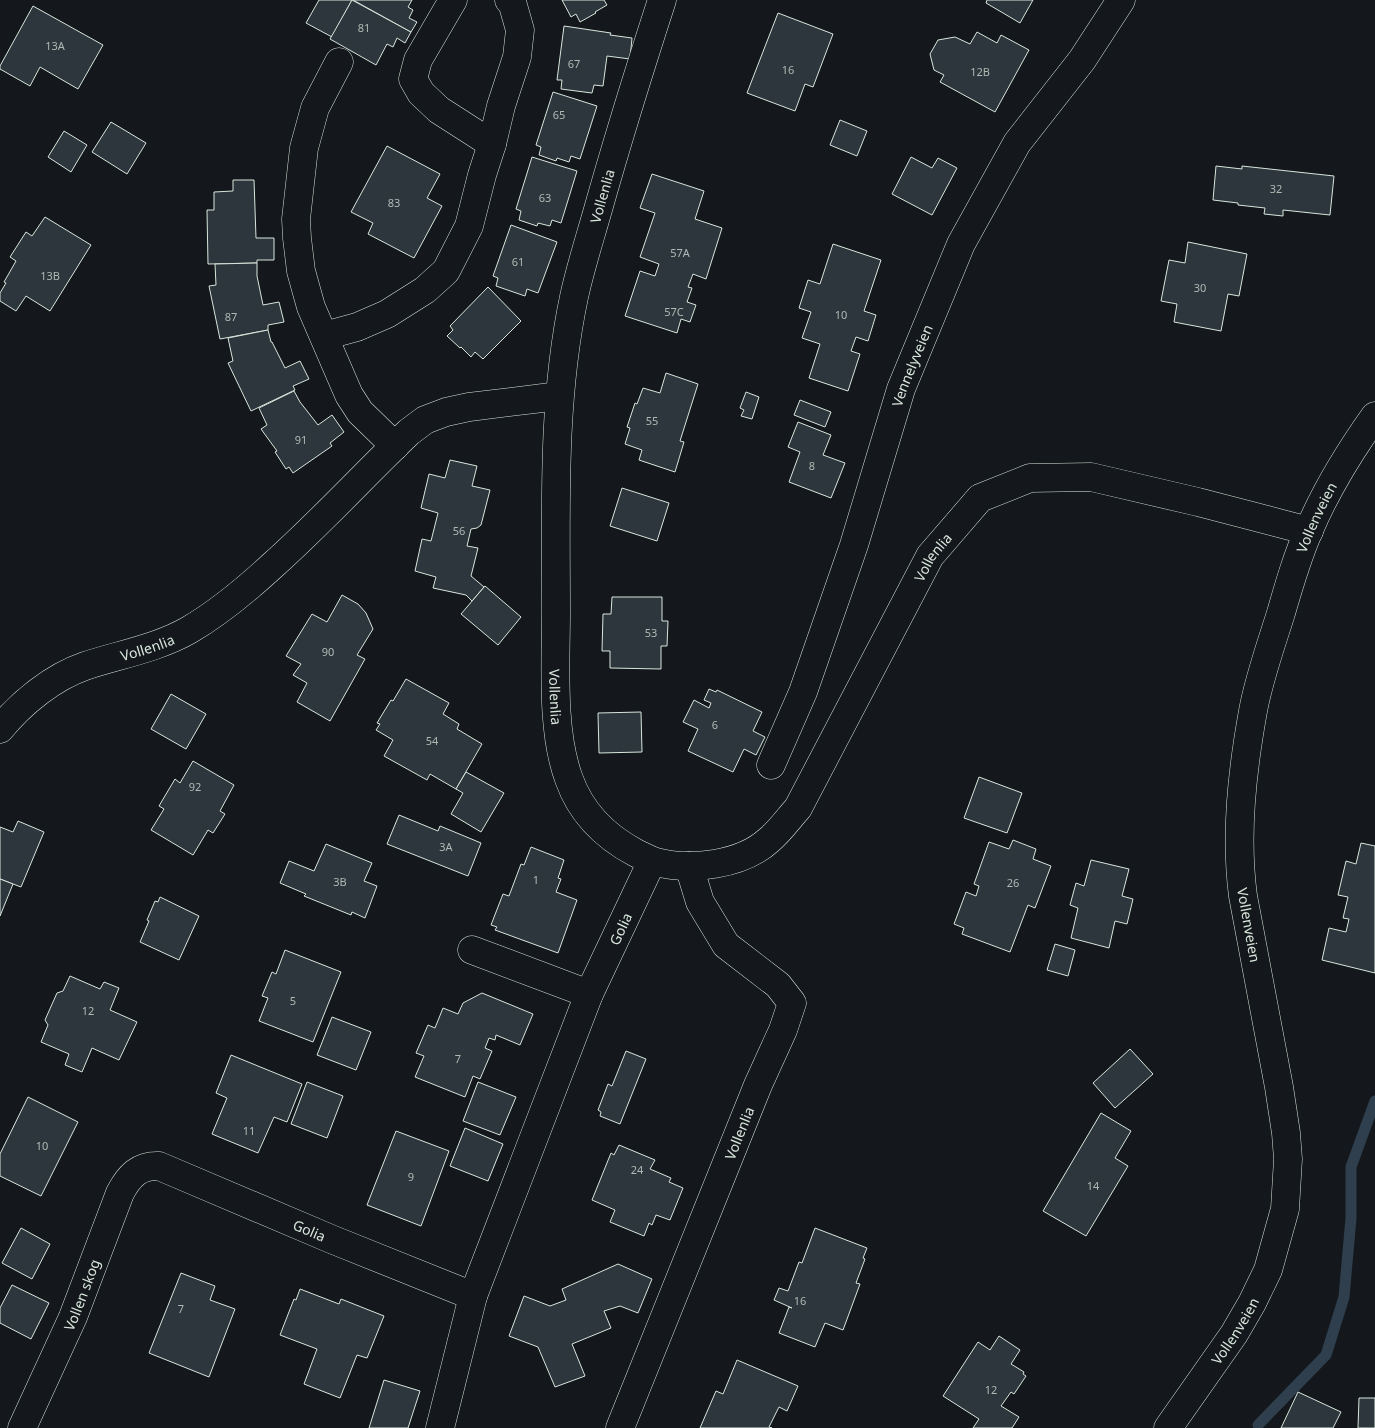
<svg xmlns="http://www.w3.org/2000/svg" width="1375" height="1428" viewBox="0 0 1375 1428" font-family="'Noto Sans',sans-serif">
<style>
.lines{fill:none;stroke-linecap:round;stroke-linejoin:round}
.stream{stroke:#2f3f4d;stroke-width:11}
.building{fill:#2c363c;stroke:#d8e6dc}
.minor-casing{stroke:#d8e6dc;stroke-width:29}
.major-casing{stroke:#d8e6dc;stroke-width:29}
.minor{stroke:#14181c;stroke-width:28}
.major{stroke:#14181c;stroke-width:28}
.labels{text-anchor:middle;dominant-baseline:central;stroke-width:4;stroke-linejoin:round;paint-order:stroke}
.number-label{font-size:11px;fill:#adbab4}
.street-label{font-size:14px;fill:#d8e6dc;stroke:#14181c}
</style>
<rect width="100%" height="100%" fill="#14181c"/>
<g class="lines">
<path class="stream" d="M1258 1425 1326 1355 1344 1297 1351 1218V1167L1375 1101"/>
</g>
<g class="building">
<path d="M319 0H352L332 37 306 23Z"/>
<path d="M352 0 411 32 405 43 397 38 393 47 387 44 376 65 330 39Z"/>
<path d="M353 0H412L408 7 413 10 409 18 417 22 411 32Z"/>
<path d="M562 0H604L607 5 595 12 596 13 580 22 576 14 571 17Z"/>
<path d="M987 0H1033L1020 23 986 3Z"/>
<path d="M33 6 103 45 78 89 40 67 30 86 0 69V66Z"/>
<path d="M778 13 833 34 813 87 805 84 795 111 747 93Z"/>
<path d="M564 26 611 33 610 35 632 38 630 59 607 56 603 86 594 85 592 93 561 89 562 80H557Z"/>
<path d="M977 32 997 43 1001 35 1029 50 995 112 940 82 944 75 934 70 930 54 938 40 955 37 970 44Z"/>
<path d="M553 92 597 106 580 159 571 156 569 162 557 158 556 161 539 155 541 147 536 145Z"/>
<path d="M840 120 867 131 857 156 830 145Z"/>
<path d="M111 122 146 143 127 174 92 152Z"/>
<path d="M64 131 87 145 71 172 48 157Z"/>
<path d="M387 146 440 174 427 198 442 206 414 258 368 234 373 223 351 212Z"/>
<path d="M532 157 577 171 561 223 552 220 550 226 538 223 537 226 519 220 521 211 516 209Z"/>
<path d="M911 157 932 168 938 158 957 168 932 215 892 194Z"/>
<path d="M1216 166 1242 169V166L1334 176 1330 215 1283 210V216L1264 214 1265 208 1238 205V203L1213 200Z"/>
<path d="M652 174 704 191 695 219 722 228 706 279 693 274 688 287 692 288 687 302 696 305 690 322 681 319 677 333 625 316 640 271 655 276 659 264 640 257 655 213 640 208Z"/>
<path d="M233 180H254L256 238H274V260H257V263L208 264 207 210H214V192L233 191Z"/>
<path d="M45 217 91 245 50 311 26 296 16 311 0 301V293L6 283 4 282 16 261 10 257 26 232 32 236Z"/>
<path d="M511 225 557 242 538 293 527 289 525 296 496 286 498 278 493 276Z"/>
<path d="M1188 242 1247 254 1239 296 1228 294 1221 331 1174 322 1177 304 1161 301 1169 260 1185 263Z"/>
<path d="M833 244 881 260 864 311 876 315 868 341 856 337 851 351 860 354 848 391 809 378 820 344 802 338 811 312 799 308 808 280 820 284Z"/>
<path d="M257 263V276L263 305 279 302 284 322 268 325V330L220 339 209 286 216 285 215 264Z"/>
<path d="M488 287 521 321 483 359 475 352 471 357 461 347 460 348 447 336 453 330 450 326Z"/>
<path d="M268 330 271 342H272L285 368 300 361 309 379 293 386 295 390 251 411 228 363 233 361 228 338Z"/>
<path d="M666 373 698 384 680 441 684 442 675 472 639 460 642 450 625 444 630 428 627 427 635 403 637 404 643 388 660 393Z"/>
<path d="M294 391 300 402 318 425 332 415 344 432 330 443 332 446 293 473 289 467 286 469 275 452 277 451 261 429 267 425 259 408Z"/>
<path d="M746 392 759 397 752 419 741 416 744 410 740 408Z"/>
<path d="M800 400 831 412 825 427 794 415Z"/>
<path d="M798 422 831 435 823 455 845 463 831 498 789 482 800 452 788 447Z"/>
<path d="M450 460 477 466 472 486 490 490 481 525 477 528 471 529 467 546 478 548 471 576 484 587 472 601 466 595 433 588 436 577 415 571 422 539 431 541 438 513 421 508 429 474 445 478Z"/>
<path d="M622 488 669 503 657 541 610 526Z"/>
<path d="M485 586 521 617 498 645 461 614Z"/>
<path d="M342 595 358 604 366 613 373 629 357 655 365 659 330 721 297 702 307 683 293 675 301 664 286 656 312 614 327 622Z"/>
<path d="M612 597H662V621H668L667 646H661V669L610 668V651H602L603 614H611Z"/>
<path d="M406 679 449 703 443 714 459 724 457 729 482 744 456 789 430 774 427 780 384 756 393 740 376 730 380 724 377 723 391 700 393 701Z"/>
<path d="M709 689 716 692 717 690 762 712 753 731 765 737 756 755 744 749 733 772 688 751 698 729 683 722 694 700 709 708 711 703 704 700Z"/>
<path d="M171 694 206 714 186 749 151 729Z"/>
<path d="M641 712 642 752 599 753 598 713Z"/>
<path d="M193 761 234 785 220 811 225 814 213 833 208 830 193 855 151 830 164 809 159 806 175 779 180 783Z"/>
<path d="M466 772 504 793 481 832 451 814 463 793 456 789Z"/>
<path d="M979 777 1022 793 1007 833 964 818Z"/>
<path d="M399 815 438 831 440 826 481 843 468 876 387 844Z"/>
<path d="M18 821 44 832 21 887 0 879V827L13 832Z"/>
<path d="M1013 840 1036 849 1033 859 1051 866 1035 908 1028 905 1010 952 962 934 964 928 954 924 966 892 976 896 979 886 974 884 989 842 1009 849Z"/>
<path d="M1361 843 1375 846V973L1322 960 1329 928 1346 932 1349 919 1343 918 1348 897 1338 895 1346 861 1356 864Z"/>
<path d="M326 844 372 863 364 881 377 886 365 918 352 912 351 915 304 896 306 894 280 883 289 861 314 871Z"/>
<path d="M531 847 564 860 558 878 561 879 556 892 577 900 558 953 495 930 497 927 491 925 503 894 509 896 521 864 524 865Z"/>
<path d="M1091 860 1129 869 1122 896 1133 899 1127 924 1115 921 1109 948 1071 938 1078 908 1070 905 1076 883 1084 886Z"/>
<path d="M0 879 13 884 0 916Z"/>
<path d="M160 897 199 916 179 960 140 942 149 921 147 920 155 901 158 902Z"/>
<path d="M1055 944 1075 950 1068 976 1047 970Z"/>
<path d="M285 950 341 972 313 1042 259 1021 268 998 262 996 272 972 276 974Z"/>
<path d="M70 976 100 989 104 982 119 988 110 1010 137 1022 119 1060 92 1048 82 1072 65 1065 69 1054 41 1042 48 1025 45 1020 57 993 63 991Z"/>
<path d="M482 993 533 1014 520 1045 496 1035 495 1040 489 1038 485 1048 492 1051 480 1079 473 1076 465 1097 415 1077 424 1056 416 1053 428 1025 435 1028 443 1008 458 1014 463 1003Z"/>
<path d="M332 1017 371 1032 356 1070 317 1055Z"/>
<path d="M1130 1049 1153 1074 1115 1108 1093 1083Z"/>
<path d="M626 1051 646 1059 620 1124 600 1116 601 1112 598 1110 608 1084 612 1086Z"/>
<path d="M231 1055 302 1084 287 1122 274 1117 258 1153 212 1134 227 1098 216 1093Z"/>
<path d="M307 1082 343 1096 327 1138 291 1124Z"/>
<path d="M478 1082 516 1097 500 1135 463 1121Z"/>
<path d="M28 1097 78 1122 41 1196 0 1176V1154Z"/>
<path d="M1101 1113 1131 1131 1115 1158 1128 1166 1086 1236 1043 1211Z"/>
<path d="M465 1128 503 1144 488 1181 450 1166Z"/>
<path d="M396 1131 449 1151 421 1226 367 1205Z"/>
<path d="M619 1145 655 1160 650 1169 671 1178 669 1182 683 1188 670 1220 656 1215 652 1225 649 1223 644 1236 610 1222 615 1210 592 1200 611 1153 614 1155Z"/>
<path d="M21 1228 50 1244 32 1279 2 1263Z"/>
<path d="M815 1228 867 1248 863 1258 865 1259 856 1283 860 1284 843 1330 825 1323 815 1347 779 1333 789 1307 792 1308 774 1300 779 1288 788 1291 799 1262 802 1263Z"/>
<path d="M618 1264 652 1279 638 1313 620 1306 604 1311 611 1328 572 1344 585 1376 555 1387 538 1347 509 1336 524 1296 550 1306 566 1300 562 1289Z"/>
<path d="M181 1273 215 1286 210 1300 235 1309 209 1377 149 1353Z"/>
<path d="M12 1285 49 1303 31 1339 0 1323V1308Z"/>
<path d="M300 1289 339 1304 341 1299 384 1316 367 1358 357 1355 340 1398 304 1384 317 1349 280 1335 294 1299 296 1300Z"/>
<path d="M999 1336 1020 1350 1011 1364 1024 1372 1023 1374 1026 1376 1014 1394 1011 1392 1001 1406 1019 1417 1012 1428H973L979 1419 943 1396 978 1342 990 1350Z"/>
<path d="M737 1360 798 1386 787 1411 779 1407 769 1427 772 1428H700L716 1391 723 1394Z"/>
<path d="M384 1380 420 1391 408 1428H369Z"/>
<path d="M1298 1392 1341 1412 1333 1428H1281Z"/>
<path d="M1359 1398H1375V1428H1358Z"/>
</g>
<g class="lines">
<g class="minor-casing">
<g id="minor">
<path d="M453 0 418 60 413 79 421 93 439 110 492 144"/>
<path id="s1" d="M662 0C639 71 617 142 597 213 589 241 580 269 574 297 552 401 556 506 556 612 556 663 551 731 569 779 581 813 604 836 636 853 643 856 649 860 656 862 691 871 742 865 769 840 780 831 789 818 798 808L930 556 980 498 1030 478 1091 477 1198 502 1309 531"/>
<path d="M339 62 315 108 304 148 296 219 297 238 301 271 311 307 349 395 360 412 395 446"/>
<path d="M324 336 357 327 387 314 425 290 446 271 469 226 482 175 492 144 501 106 517 57 520 30 512 2 509 0"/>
<path id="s2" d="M0 729C21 703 53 677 85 666 118 655 158 648 189 630 220 612 247 589 273 565 320 523 363 476 409 432L425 420 446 412 469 407 559 396"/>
<path id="s3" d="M771 765 803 692 854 545 901 389 961 244 1017 143 1082 60 1121 0"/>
<path d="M472 950 589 994"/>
<path id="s4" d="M22 1428 73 1317 120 1193C129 1176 139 1165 159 1166L331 1239 473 1296"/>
<path id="s5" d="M440 1428 473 1296 589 994 652 861"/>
<path id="s6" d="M620 1428 758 1085 783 1030 792 1003 778 985 726 945 700 902 689 866"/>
</g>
</g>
<g class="major-casing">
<g id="major">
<path id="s7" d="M1168 1428 1234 1334 1252 1303 1268 1270 1285 1209 1288 1159 1286 1133 1279 1087 1243 896C1235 835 1242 772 1253 711 1259 678 1271 645 1281 613 1289 585 1297 557 1309 530 1326 490 1350 451 1375 416"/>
</g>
</g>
<use href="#minor" class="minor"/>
<use href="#major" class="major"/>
</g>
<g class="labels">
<g class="number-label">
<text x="364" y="27">81</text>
<text x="55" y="45">13A</text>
<text x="574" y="63">67</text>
<text x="788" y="69">16</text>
<text x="980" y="71">12B</text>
<text x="559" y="114">65</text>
<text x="1276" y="188">32</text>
<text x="545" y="197">63</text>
<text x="394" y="202">83</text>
<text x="680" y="252">57A</text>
<text x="518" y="261">61</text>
<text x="50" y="275">13B</text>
<text x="1200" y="287">30</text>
<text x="674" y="311">57C</text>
<text x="841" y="314">10</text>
<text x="231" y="316">87</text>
<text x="652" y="420">55</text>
<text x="301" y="439">91</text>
<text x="812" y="465">8</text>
<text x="459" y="530">56</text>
<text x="651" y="632">53</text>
<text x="328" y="651">90</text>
<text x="715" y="724">6</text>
<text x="432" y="740">54</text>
<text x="195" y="786">92</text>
<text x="446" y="846">3A</text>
<text x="536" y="879">1</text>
<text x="340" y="881">3B</text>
<text x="1013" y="882">26</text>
<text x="293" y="1000">5</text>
<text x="88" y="1010">12</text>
<text x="458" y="1058">7</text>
<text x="249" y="1130">11</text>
<text x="42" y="1145">10</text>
<text x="637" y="1169">24</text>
<text x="411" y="1176">9</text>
<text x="1093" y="1185">14</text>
<text x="800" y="1300">16</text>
<text x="181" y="1308">7</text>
<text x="991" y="1389">12</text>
</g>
<g class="street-label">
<text transform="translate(602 196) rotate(-74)">Vollenlia</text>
<text stroke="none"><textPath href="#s3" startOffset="424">Vennelyveien</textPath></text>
<text stroke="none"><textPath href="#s7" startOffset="958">Vollenveien</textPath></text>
<text stroke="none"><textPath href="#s1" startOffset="1366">Vollenlia</textPath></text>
<text stroke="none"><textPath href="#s2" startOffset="172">Vollenlia</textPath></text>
<text stroke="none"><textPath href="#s1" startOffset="711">Vollenlia</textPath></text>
<text transform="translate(1249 925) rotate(80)">Vollenveien</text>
<text stroke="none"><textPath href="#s5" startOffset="532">Golia</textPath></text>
<text stroke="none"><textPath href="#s6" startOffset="318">Vollenlia</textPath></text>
<text stroke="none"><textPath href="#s4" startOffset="469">Golia</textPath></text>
<text stroke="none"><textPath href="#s4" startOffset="146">Vollen skog</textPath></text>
<text stroke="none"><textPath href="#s7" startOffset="118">Vollenveien</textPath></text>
</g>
</g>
</svg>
